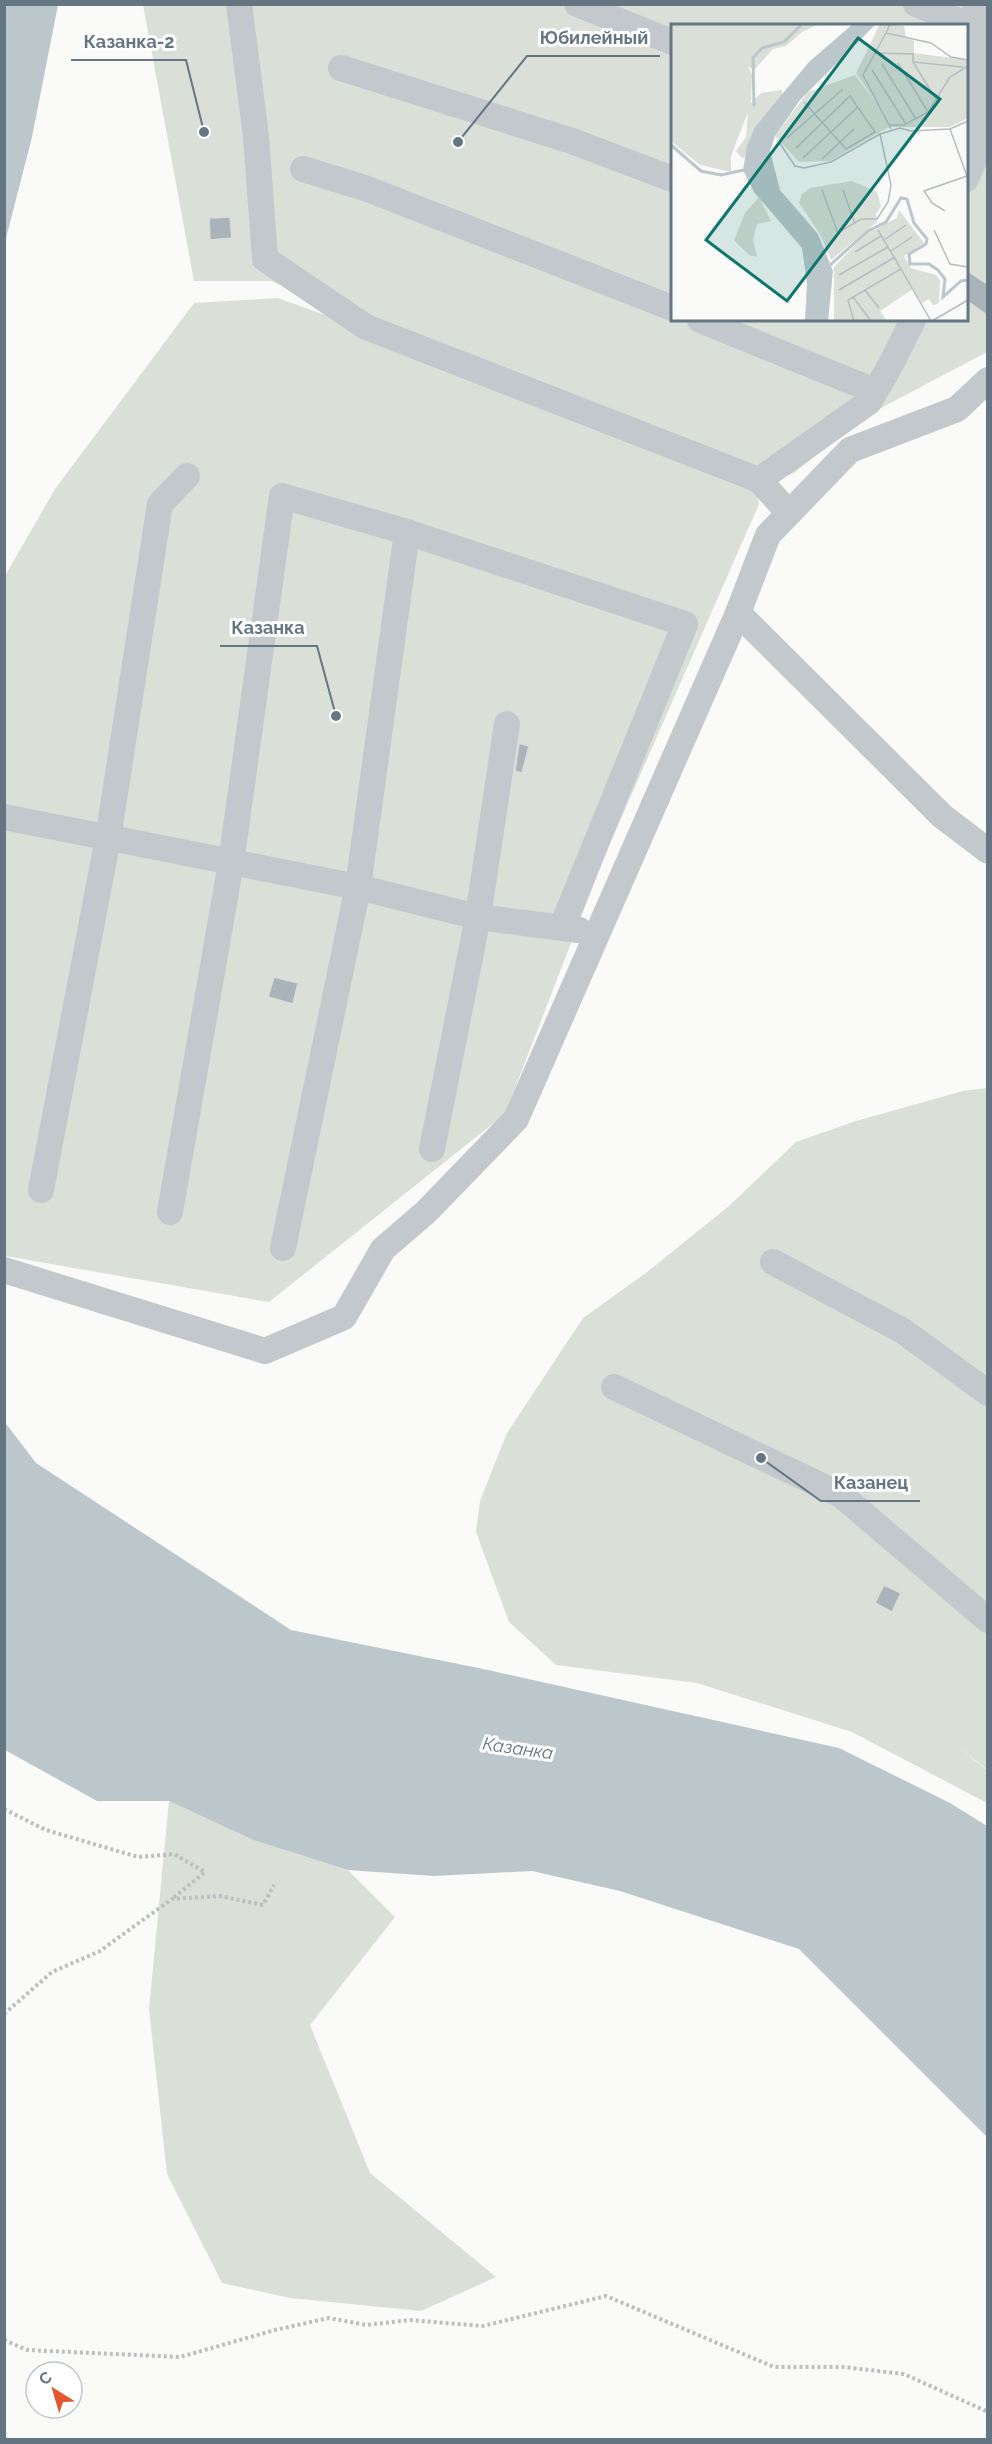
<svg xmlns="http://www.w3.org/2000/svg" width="992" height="2444" viewBox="0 0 992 2444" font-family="Raleway,sans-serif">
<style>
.green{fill:#dadfd7;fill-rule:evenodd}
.water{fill:#bbc7cb}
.building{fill:#aab3b9;stroke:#dcdcda;stroke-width:1.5}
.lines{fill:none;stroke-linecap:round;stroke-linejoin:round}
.path{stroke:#bbbfc2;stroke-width:4;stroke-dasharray:3 3;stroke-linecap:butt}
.minor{stroke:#c3c8cc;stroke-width:26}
.labels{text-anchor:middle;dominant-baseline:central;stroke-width:6;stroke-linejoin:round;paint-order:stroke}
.water-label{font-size:18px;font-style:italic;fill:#60757c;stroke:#fff}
.inset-river{fill:none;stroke:#bbc7cb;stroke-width:3}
.inset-road{fill:none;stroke:#b5bdc2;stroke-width:1.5}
.view{fill:#0f766e;fill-opacity:0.15;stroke:#0f766e;stroke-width:3}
.inset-edge{fill:none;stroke:#657683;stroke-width:3}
.leader{fill:none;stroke:#657683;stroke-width:2}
.callout-dot{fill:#657683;stroke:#fff;stroke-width:2}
.callout-label{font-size:18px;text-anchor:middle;font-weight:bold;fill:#657683;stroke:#fff;stroke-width:6;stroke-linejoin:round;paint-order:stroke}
</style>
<rect width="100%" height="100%" fill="#fafaf8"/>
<g class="green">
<path d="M143 5H987V352L864 417 794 473 766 484 271 281H194ZM672 26H966V320H672Z"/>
<path d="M278 298 380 335 756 488 759 504 605 855 505 1114 269 1302 5 1256V576L55 489 194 303Z"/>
<path d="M987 1088V1769L956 1745 987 1770V1803L852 1732 697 1683 556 1665 509 1622 476 1532 480 1501 507 1433 583 1318 646 1273 729 1206 796 1142 856 1121 963 1091Z"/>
<path d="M169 1801 253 1840 348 1870 395 1917 310 2025 370 2173 496 2277 421 2311 290 2298 222 2283 167 2174 149 2009Z"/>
</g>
<g class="water">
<path d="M5 4 58 5 32 137 5 242Z"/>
<path d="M4 1421 36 1463 291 1630 488 1670 839 1748 950 1803 987 1826V2137L799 1949 620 1891 532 1871 434 1876 348 1870 253 1840 169 1801H97L5 1750Z"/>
</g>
<g class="building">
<path d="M230 217 232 238 210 240 209 218Z"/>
<path d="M966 270 987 284V315L966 300Z"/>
<path d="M519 743 529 746 522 773 515 771Z"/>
<path d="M274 977 298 983 293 1004 268 997Z"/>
<path d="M884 1585 901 1593 892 1612 875 1603Z"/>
</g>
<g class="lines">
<g class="path">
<path d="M4 1809 46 1830 138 1857 174 1854 205 1872 172 1899"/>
<path d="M4 2014 52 1972 100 1951 172 1899 220 1896 263 1905 274 1885"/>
<path d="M4 2340 27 2350 180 2357 275 2330 329 2318 366 2325 410 2320 483 2326 606 2296 774 2367H843L904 2374 988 2412"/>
<path d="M4 2432 6 2440"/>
</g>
<g class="minor">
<path d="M239 4 256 136 265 259 366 327 759 480 789 513"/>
<path d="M577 4 672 42"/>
<path d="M916 4 979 29"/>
<path d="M341 68 572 141 672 179"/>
<path d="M303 169 365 188 672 308"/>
<path d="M966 179 974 161 982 57 975 4"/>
<path d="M700 320 875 391"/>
<path d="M988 380 957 409 850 450 768 535 738 613 942 816 988 851"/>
<path d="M759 480 869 402 890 366 913 320"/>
<path d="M4 817 358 887 478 917 579 930"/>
<path d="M432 1149 478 917 507 724"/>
<path d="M41 1190 108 838 160 504 187 476"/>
<path d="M170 1212 231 863 282 496 407 532 685 624 562 927"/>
<path d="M283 1248 358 887 407 532"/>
<path d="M773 1262 903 1331 988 1393"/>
<path d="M4 1270 265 1351 344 1317 383 1249 426 1212 516 1119 738 613"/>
<path d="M614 1387 841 1495 988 1620"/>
</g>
</g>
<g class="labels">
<g class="water-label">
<text transform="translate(518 1748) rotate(8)">Казанка</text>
</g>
</g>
<g transform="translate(671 24)">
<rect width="297" height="297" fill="#fafaf8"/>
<path d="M1 0H149L131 8 115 22 102 25 84 45 77 43 81 51 80 79 90 69 111 66V71L84 103 74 133 71 134 65 127 75 113 77 88 60 132V148L29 141 0 117ZM209 0 233 2 235 14 243 17V29L297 36V94L279 103H218L159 137 128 138 104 112 137 68 184 51 207 81 185 49ZM181 157 206 168 210 182 205 190 206 198 160 236 149 210 128 179 131 170 139 164ZM88 173 100 197 86 200 82 216 86 233 78 231 63 216 74 189ZM228 186 253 219 233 232 240 244 265 251 269 256 268 279 262 281 258 275 251 279 242 265 209 287 216 297H163V243L195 210 226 194Z" fill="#dadfd7"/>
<path d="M182 0H205L129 76 104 112 99 127 109 166 147 210 162 247 157 297H134L136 259 131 224 83 168 72 146 76 122 84 103 138 38Z" fill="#bbc7cb"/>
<path class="inset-river" d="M83 82 82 34 91 24 113 18 131 0M0 121 30 147 50 151 73 146M158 242 197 207 215 198 230 174 236 175 243 199 256 215 255 220 238 230 239 240H258L267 246 274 255 272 273 290 257 297 256"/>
<path class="inset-road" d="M219 0 215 9 260 19 280 33 297 36M215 9 192 51 220 105M206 29 242 30V38L266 77M242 38 292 43M227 39 257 88M211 40 245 95M201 46 235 100M133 78 175 125M219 101H233L257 88 279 53 297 42M279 105 297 155M116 114 172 65M108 118 124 142 133 144 160 138 209 110M125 124 179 72 204 108 175 125M132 134 187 83M151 135 183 105M151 166 167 209 190 195H206L217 178 220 161 209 110 229 104 240 107 279 105 297 97M172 166 184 200M274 187 261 179 253 167 296 152M263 206 279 240 297 243M213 216 235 201M220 227 241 213M184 228 210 212M230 245 260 297M168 251 217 223M168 266 224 233M194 266 208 284M182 273 200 297M183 297 177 276 230 245 207 206M261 297 297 276"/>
<path class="view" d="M187 14 269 75 116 277 35 216Z"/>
<rect width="297" height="297" class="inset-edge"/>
</g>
<path class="leader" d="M458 142L527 56H660M204 132L186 60H71M336 716L317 646H220M761 1458L821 1501H920"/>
<g class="callout-dot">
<circle cx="458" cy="142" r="6"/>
<circle cx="204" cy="132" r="6"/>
<circle cx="336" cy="716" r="6"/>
<circle cx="761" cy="1458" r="6"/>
</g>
<g class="callout-label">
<text x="594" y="44">Юбилейный</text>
<text x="129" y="48">Казанка-2</text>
<text x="268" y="634">Казанка</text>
<text x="871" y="1489">Казанец</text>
</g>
<rect width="992" height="2444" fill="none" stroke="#657683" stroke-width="12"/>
<g transform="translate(54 2390) rotate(323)"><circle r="28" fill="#ffffff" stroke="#c1c8cd" stroke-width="1.5"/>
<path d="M0-4.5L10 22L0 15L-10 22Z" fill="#e4572e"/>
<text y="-9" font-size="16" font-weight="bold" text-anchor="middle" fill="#657683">С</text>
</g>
</svg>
